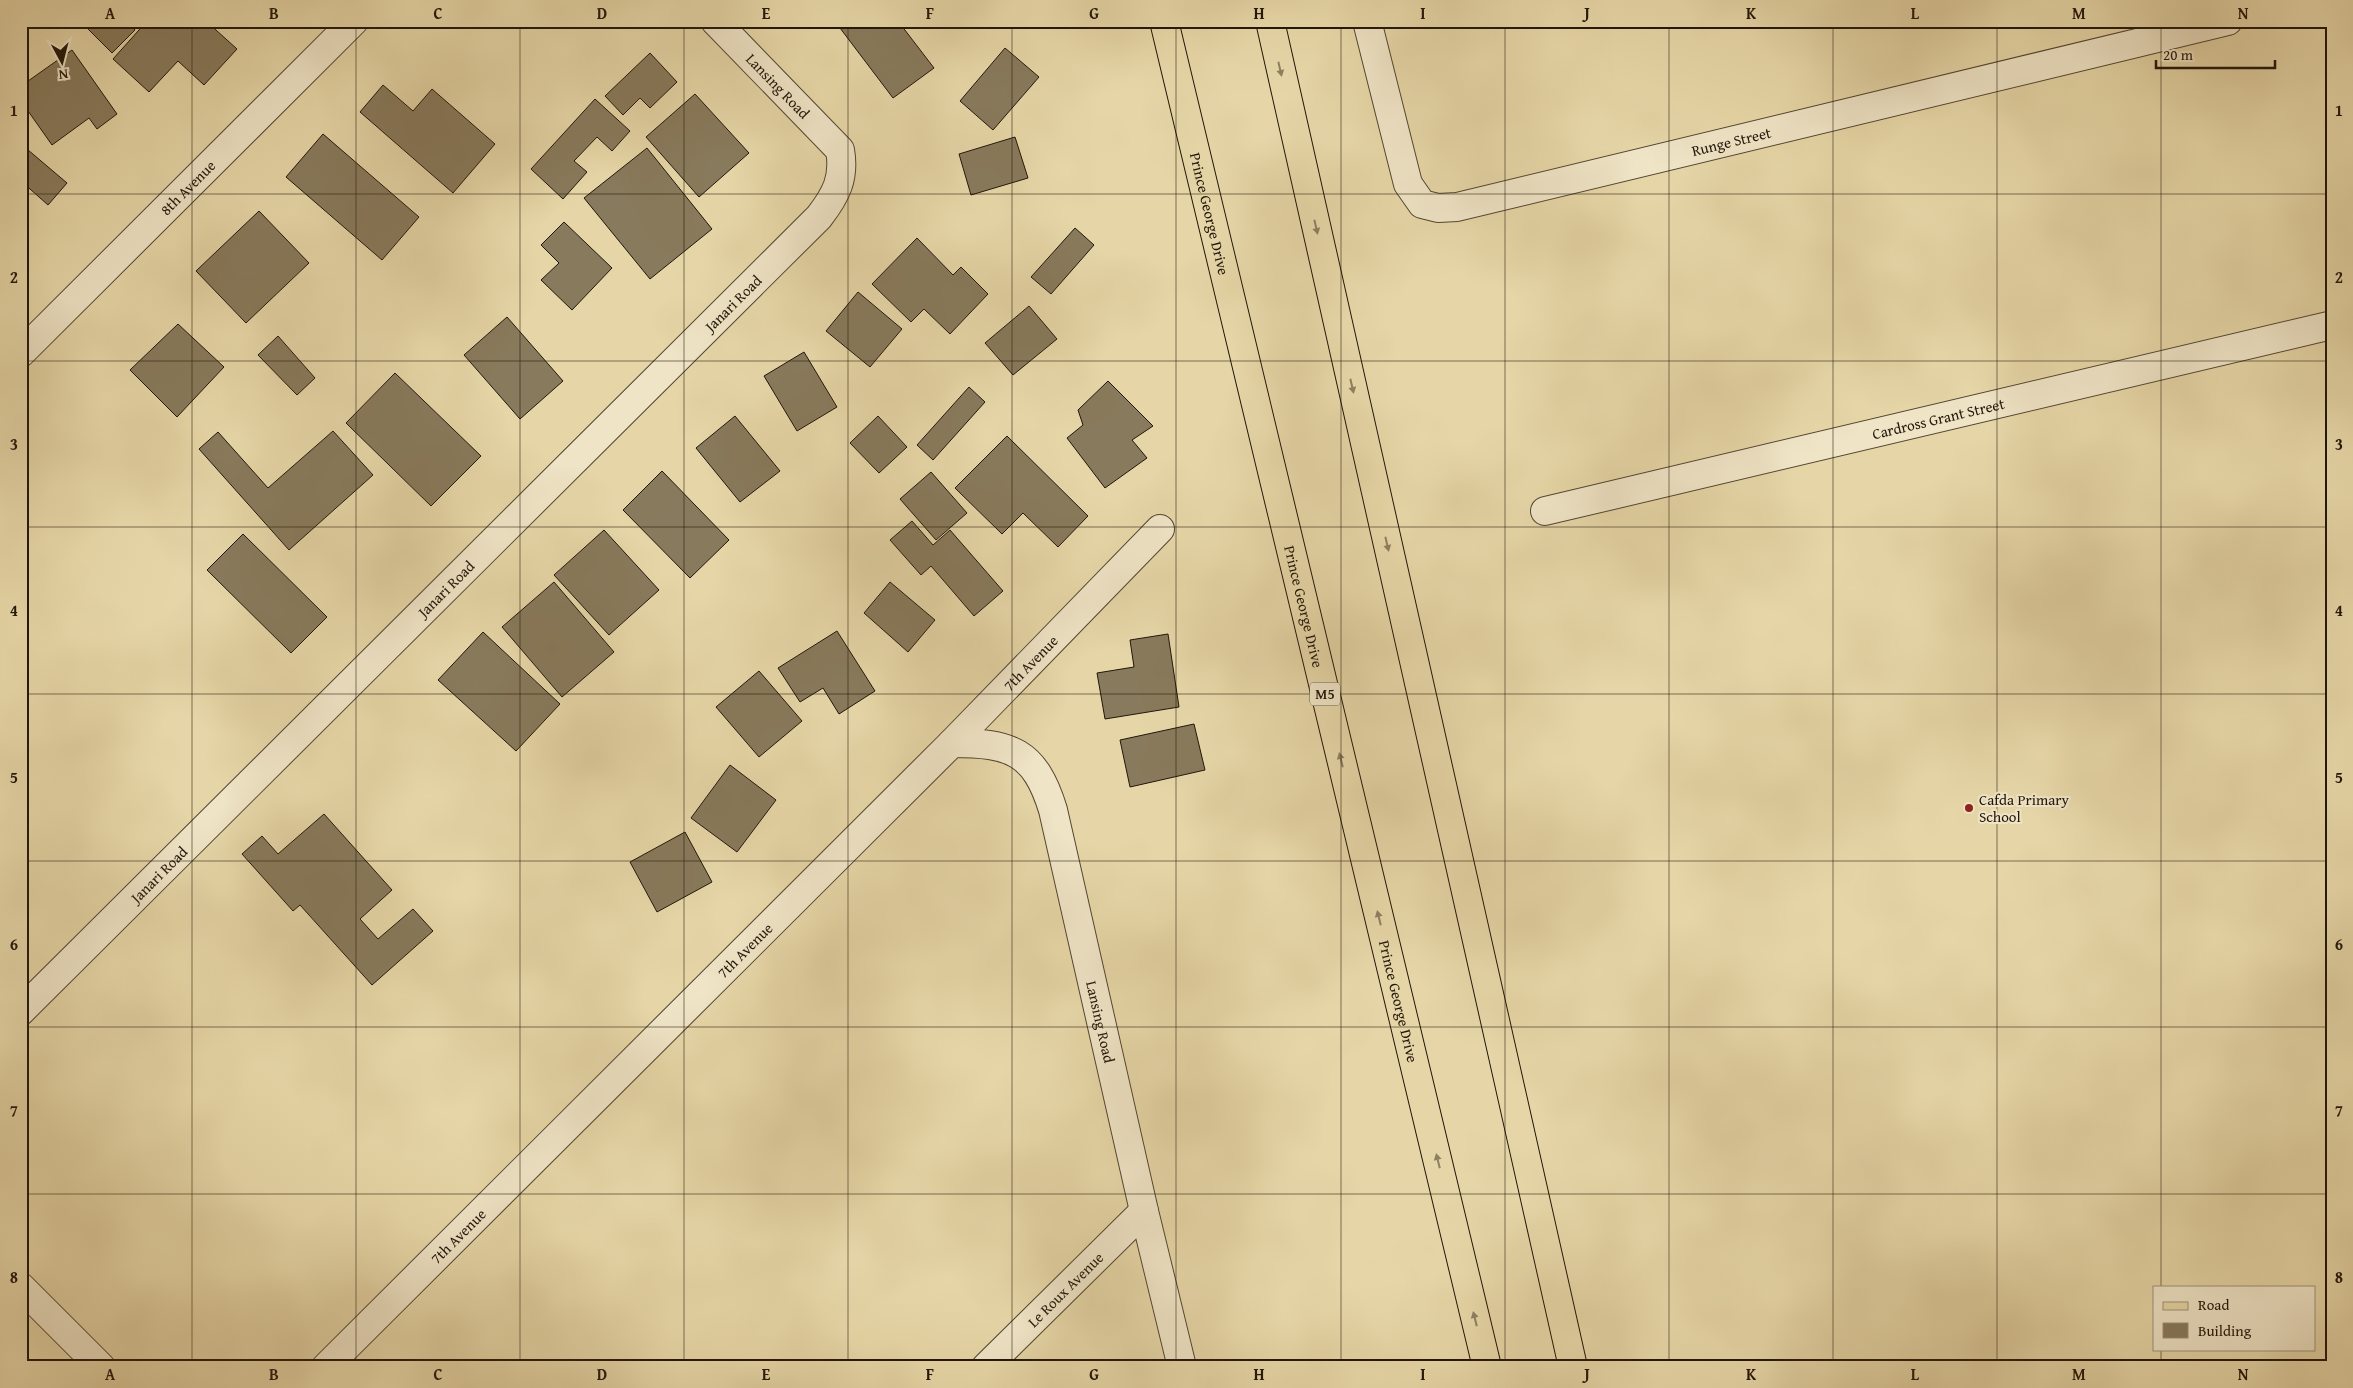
<svg xmlns="http://www.w3.org/2000/svg" width="2353" height="1388" viewBox="0 0 2353 1388" font-family="'Gentium Book Plus',serif">
<style>
.building{fill:#887a5c;stroke:#22160a}
.lines{fill:none;stroke-linecap:round;stroke-linejoin:round}
.minor-casing{stroke:#534631;stroke-width:30}
.major-casing{stroke:#22160a;stroke-width:30}
.minor{stroke:#efe4c6;stroke-width:28}
.major{stroke:#e6d6a7;stroke-width:28}
.oneway{fill:#8e8060}
.grid{fill:none;stroke:#22160a;stroke-width:1;stroke-opacity:0.55}
.poi-dot{fill:#8f2418;stroke:#efe4c6;stroke-width:2}
.labels{text-anchor:middle;dominant-baseline:central;stroke-width:4;stroke-linejoin:round;paint-order:stroke}
.shield{fill:#efe4c6;stroke:#605442;stroke-width:1}
.shield-label{font-size:14px;font-weight:bold;fill:#22160a}
.street-label{font-size:15px;fill:#22160a;stroke:#efe4c6}
.poi-label{font-size:15px;fill:#22160a;stroke:#efe4c6;text-anchor:start}
.neatline{fill:none;stroke:#22160a;stroke-width:2}
.grid-label{font-size:16px;text-anchor:middle;font-weight:bold;fill:#22160a}
</style>
<rect width="100%" height="100%" fill="#e6d6a7"/>
<filter id="stains"><feTurbulence type="fractalNoise" baseFrequency=".004" numOctaves="4"/><feColorMatrix values="0 0 0 0 .2 0 0 0 0 .09 0 0 0 0 .02 0 0 0 .5 -.17"/></filter>
<radialGradient id="worn" r=".72"><stop offset=".6" stop-color="#630" stop-opacity="0"/><stop offset="1" stop-color="#630" stop-opacity=".3"/></radialGradient>
<g class="building">
<path d="M80 21H126L135 30 112 53Z"/>
<path d="M147 21H206L237 49 204 85 178 61 149 92 113 59Z"/>
<path d="M557 21H572L566 29Z"/>
<path d="M849 21H898L934 68 893 98 840 28Z"/>
<path d="M1005 48 1039 77 993 130 960 101Z"/>
<path d="M72 50 117 114 97 129 89 118 52 145 21 101V86Z"/>
<path d="M650 53 677 82 650 108 640 98 623 115 605 96Z"/>
<path d="M383 85 413 111 432 89 495 144 453 193 360 112Z"/>
<path d="M695 94 749 153 699 197 646 137Z"/>
<path d="M595 99 630 131 612 151 597 137 574 161 587 172 563 199 531 169Z"/>
<path d="M323 134 419 217 382 260 286 177Z"/>
<path d="M1015 137 1028 178 971 195 959 154Z"/>
<path d="M21 144 67 183 48 205 21 181Z"/>
<path d="M647 148 712 229 650 279 584 198Z"/>
<path d="M259 211 309 263 246 323 196 271Z"/>
<path d="M564 222 612 268 572 310 541 280 559 263 541 245Z"/>
<path d="M1075 228 1094 245 1051 294 1031 277Z"/>
<path d="M917 238 953 275 961 267 988 294 950 334 924 309 911 322 872 284Z"/>
<path d="M858 292 902 329 870 367 826 331Z"/>
<path d="M1029 306 1057 339 1013 375 985 343Z"/>
<path d="M507 317 563 381 520 419 464 355Z"/>
<path d="M178 324 224 367 177 417 130 370Z"/>
<path d="M278 336 315 378 297 395 258 355Z"/>
<path d="M804 352 837 407 797 431 764 376Z"/>
<path d="M395 373 481 456 431 506 346 423Z"/>
<path d="M1108 381 1153 426 1132 440 1147 458 1105 488 1067 438 1083 425 1078 410Z"/>
<path d="M969 387 985 402 933 460 917 445Z"/>
<path d="M735 416 780 471 740 502 696 448Z"/>
<path d="M878 416 907 447 879 473 850 443Z"/>
<path d="M333 431 373 475 289 550 199 449 218 432 268 488Z"/>
<path d="M1007 436 1088 516 1058 547 1023 513 1002 534 955 488Z"/>
<path d="M662 471 729 540 690 578 623 510Z"/>
<path d="M931 472 967 513 936 540 900 499Z"/>
<path d="M912 521 933 545 950 530 1003 591 974 616 931 566 921 575 890 540Z"/>
<path d="M604 530 659 590 609 635 554 575Z"/>
<path d="M243 534 327 617 291 653 207 570Z"/>
<path d="M554 582 614 652 562 697 502 627Z"/>
<path d="M890 582 935 620 908 652 864 613Z"/>
<path d="M837 631 875 691 839 714 823 688 800 702 778 668Z"/>
<path d="M483 632 560 704 516 751 438 680Z"/>
<path d="M1168 634 1179 707 1105 719 1097 673 1134 667 1130 640Z"/>
<path d="M759 671 802 721 759 757 716 707Z"/>
<path d="M1194 724 1205 770 1130 787 1120 740Z"/>
<path d="M730 765 776 800 737 852 691 818Z"/>
<path d="M324 814 392 890 360 919 378 939 413 909 433 931 372 985 300 905 293 911 242 854 262 836 278 854Z"/>
<path d="M685 832 712 882 657 912 630 862Z"/>
</g>
<g class="lines">
<g class="minor-casing">
<g id="minor">
<path id="s1" d="M1367 21 1408 184 1422 204 1438 208 1457 207 2228 21"/>
<path id="s2" d="M21 353 354 21"/>
<path id="s3" d="M1545 511 2332 325"/>
<path id="s4" d="M952 743C1011 743 1035 751 1053 810L1144 1211 1182 1367"/>
<path id="s5" d="M21 1011 819 217C836 195 845 178 840 150L715 21"/>
<path d="M21 1287 101 1367"/>
<path id="s6" d="M326 1367 952 743 1160 529"/>
<path id="s7" d="M986 1367 1144 1211"/>
</g>
</g>
<g class="major-casing">
<g id="major">
<path id="s8" d="M1164 21 1487 1367"/>
<path d="M1270 21 1573 1367"/>
</g>
</g>
<use href="#minor" class="minor"/>
<use href="#major" class="major"/>
</g>
<defs><path id="oneway-solid" d="M-6-.8H1V-3.2L6.5 0L1 3.2V.8H-6Z" transform="scale(1.25)"/></defs>
<g class="oneway">
<use href="#oneway-solid" transform="translate(1280 69) rotate(77)"/>
<use href="#oneway-solid" transform="translate(1316 227) rotate(77)"/>
<use href="#oneway-solid" transform="translate(1352 386) rotate(77)"/>
<use href="#oneway-solid" transform="translate(1387 544) rotate(77)"/>
<use href="#oneway-solid" transform="translate(1341 760) rotate(-104)"/>
<use href="#oneway-solid" transform="translate(1379 918) rotate(-104)"/>
<use href="#oneway-solid" transform="translate(1438 1161) rotate(-104)"/>
<use href="#oneway-solid" transform="translate(1475 1319) rotate(-104)"/>
</g>
<path class="grid" d="M192 21V1367M356 21V1367M520 21V1367M684 21V1367M848 21V1367M1012 21V1367M1176 21V1367M1341 21V1367M1505 21V1367M1669 21V1367M1833 21V1367M1997 21V1367M2161 21V1287M21 194H2332M21 361H2332M21 527H2332M21 694H2332M21 861H2332M21 1027H2332M21 1194H2332M2161 1349V1367"/>
<circle class="poi-dot" cx="1969" cy="808" r="5"/>
<g class="labels">
<rect class="shield" x="1310" y="682.5" width="30" height="23" rx="4"/>
<g class="shield-label">
<text x="1325" y="694">M5</text>
</g>
<g class="street-label">
<text transform="translate(778 86) rotate(46)">Lansing Road</text>
<text stroke="none"><textPath href="#s1" startOffset="510">Runge Street</textPath></text>
<text stroke="none"><textPath href="#s2" startOffset="235">8th Avenue</textPath></text>
<text stroke="none"><textPath href="#s8" startOffset="198">Prince George Drive</textPath></text>
<text stroke="none"><textPath href="#s5" startOffset="1004">Janari Road</textPath></text>
<text stroke="none"><textPath href="#s3" startOffset="404">Cardross Grant Street</textPath></text>
<text stroke="none"><textPath href="#s5" startOffset="599">Janari Road</textPath></text>
<text stroke="none"><textPath href="#s8" startOffset="602">Prince George Drive</textPath></text>
<text stroke="none"><textPath href="#s6" startOffset="996">7th Avenue</textPath></text>
<text stroke="none"><textPath href="#s5" startOffset="194">Janari Road</textPath></text>
<text stroke="none"><textPath href="#s6" startOffset="591">7th Avenue</textPath></text>
<text stroke="none"><textPath href="#s8" startOffset="1008">Prince George Drive</textPath></text>
<text stroke="none"><textPath href="#s4" startOffset="352">Lansing Road</textPath></text>
<text stroke="none"><textPath href="#s6" startOffset="186">7th Avenue</textPath></text>
<text stroke="none"><textPath href="#s7" startOffset="111">Le Roux Avenue</textPath></text>
</g>
<g class="poi-label">
<text x="1979" y="799">Cafda Primary<tspan x="1979" dy="17">School</tspan></text>
</g>
</g>
<rect width="2353" height="1388" fill="none" stroke="#e6d6a7" stroke-width="55"/>
<rect x="2153" y="1286" width="162" height="65" fill="#efe4c6" stroke="#9d927b"/>
<rect x="2163" y="1302" width="25" height="8" fill="#e6d6a7" stroke="#9d927b"/>
<text x="2198" y="1310" font-size="15" fill="#22160a">Road</text>
<rect x="2163" y="1323" width="25" height="15" fill="#887a5c" stroke="#9d927b"/>
<text x="2198" y="1336" font-size="15" fill="#22160a">Building</text>
<g transform="translate(62 62) rotate(173)" stroke="#efe4c6" stroke-width="4" paint-order="stroke">
<path d="M0-4L9 19L0 12L-9 19Z" fill="#22160a"/>
<text y="-8" font-size="14" font-weight="bold" text-anchor="middle" fill="#22160a">N</text>
</g>
<path d="M2156 60v8h119v-8" fill="none" stroke="#22160a" stroke-width="2.5"/>
<text x="2163" y="60" font-size="15" fill="#22160a" stroke="#efe4c6" stroke-width="4" paint-order="stroke">20 m</text>
<rect x="28" y="28" width="2298" height="1332" class="neatline"/>
<g class="grid-label">
<text x="110" y="19">A</text>
<text x="274" y="19">B</text>
<text x="438" y="19">C</text>
<text x="602" y="19">D</text>
<text x="766" y="19">E</text>
<text x="930" y="19">F</text>
<text x="1094" y="19">G</text>
<text x="1259" y="19">H</text>
<text x="1423" y="19">I</text>
<text x="1587" y="19">J</text>
<text x="1751" y="19">K</text>
<text x="1915" y="19">L</text>
<text x="2079" y="19">M</text>
<text x="2243" y="19">N</text>
<text x="14" y="116">1</text>
<text x="2339" y="116">1</text>
<text x="14" y="283">2</text>
<text x="2339" y="283">2</text>
<text x="14" y="450">3</text>
<text x="2339" y="450">3</text>
<text x="14" y="616">4</text>
<text x="2339" y="616">4</text>
<text x="14" y="783">5</text>
<text x="2339" y="783">5</text>
<text x="14" y="950">6</text>
<text x="2339" y="950">6</text>
<text x="14" y="1116">7</text>
<text x="2339" y="1116">7</text>
<text x="14" y="1283">8</text>
<text x="2339" y="1283">8</text>
<text x="110" y="1380">A</text>
<text x="274" y="1380">B</text>
<text x="438" y="1380">C</text>
<text x="602" y="1380">D</text>
<text x="766" y="1380">E</text>
<text x="930" y="1380">F</text>
<text x="1094" y="1380">G</text>
<text x="1259" y="1380">H</text>
<text x="1423" y="1380">I</text>
<text x="1587" y="1380">J</text>
<text x="1751" y="1380">K</text>
<text x="1915" y="1380">L</text>
<text x="2079" y="1380">M</text>
<text x="2243" y="1380">N</text>
</g>
<rect width="100%" height="100%" filter="url(#stains)"/>
<rect width="100%" height="100%" fill="url(#worn)"/>
</svg>
